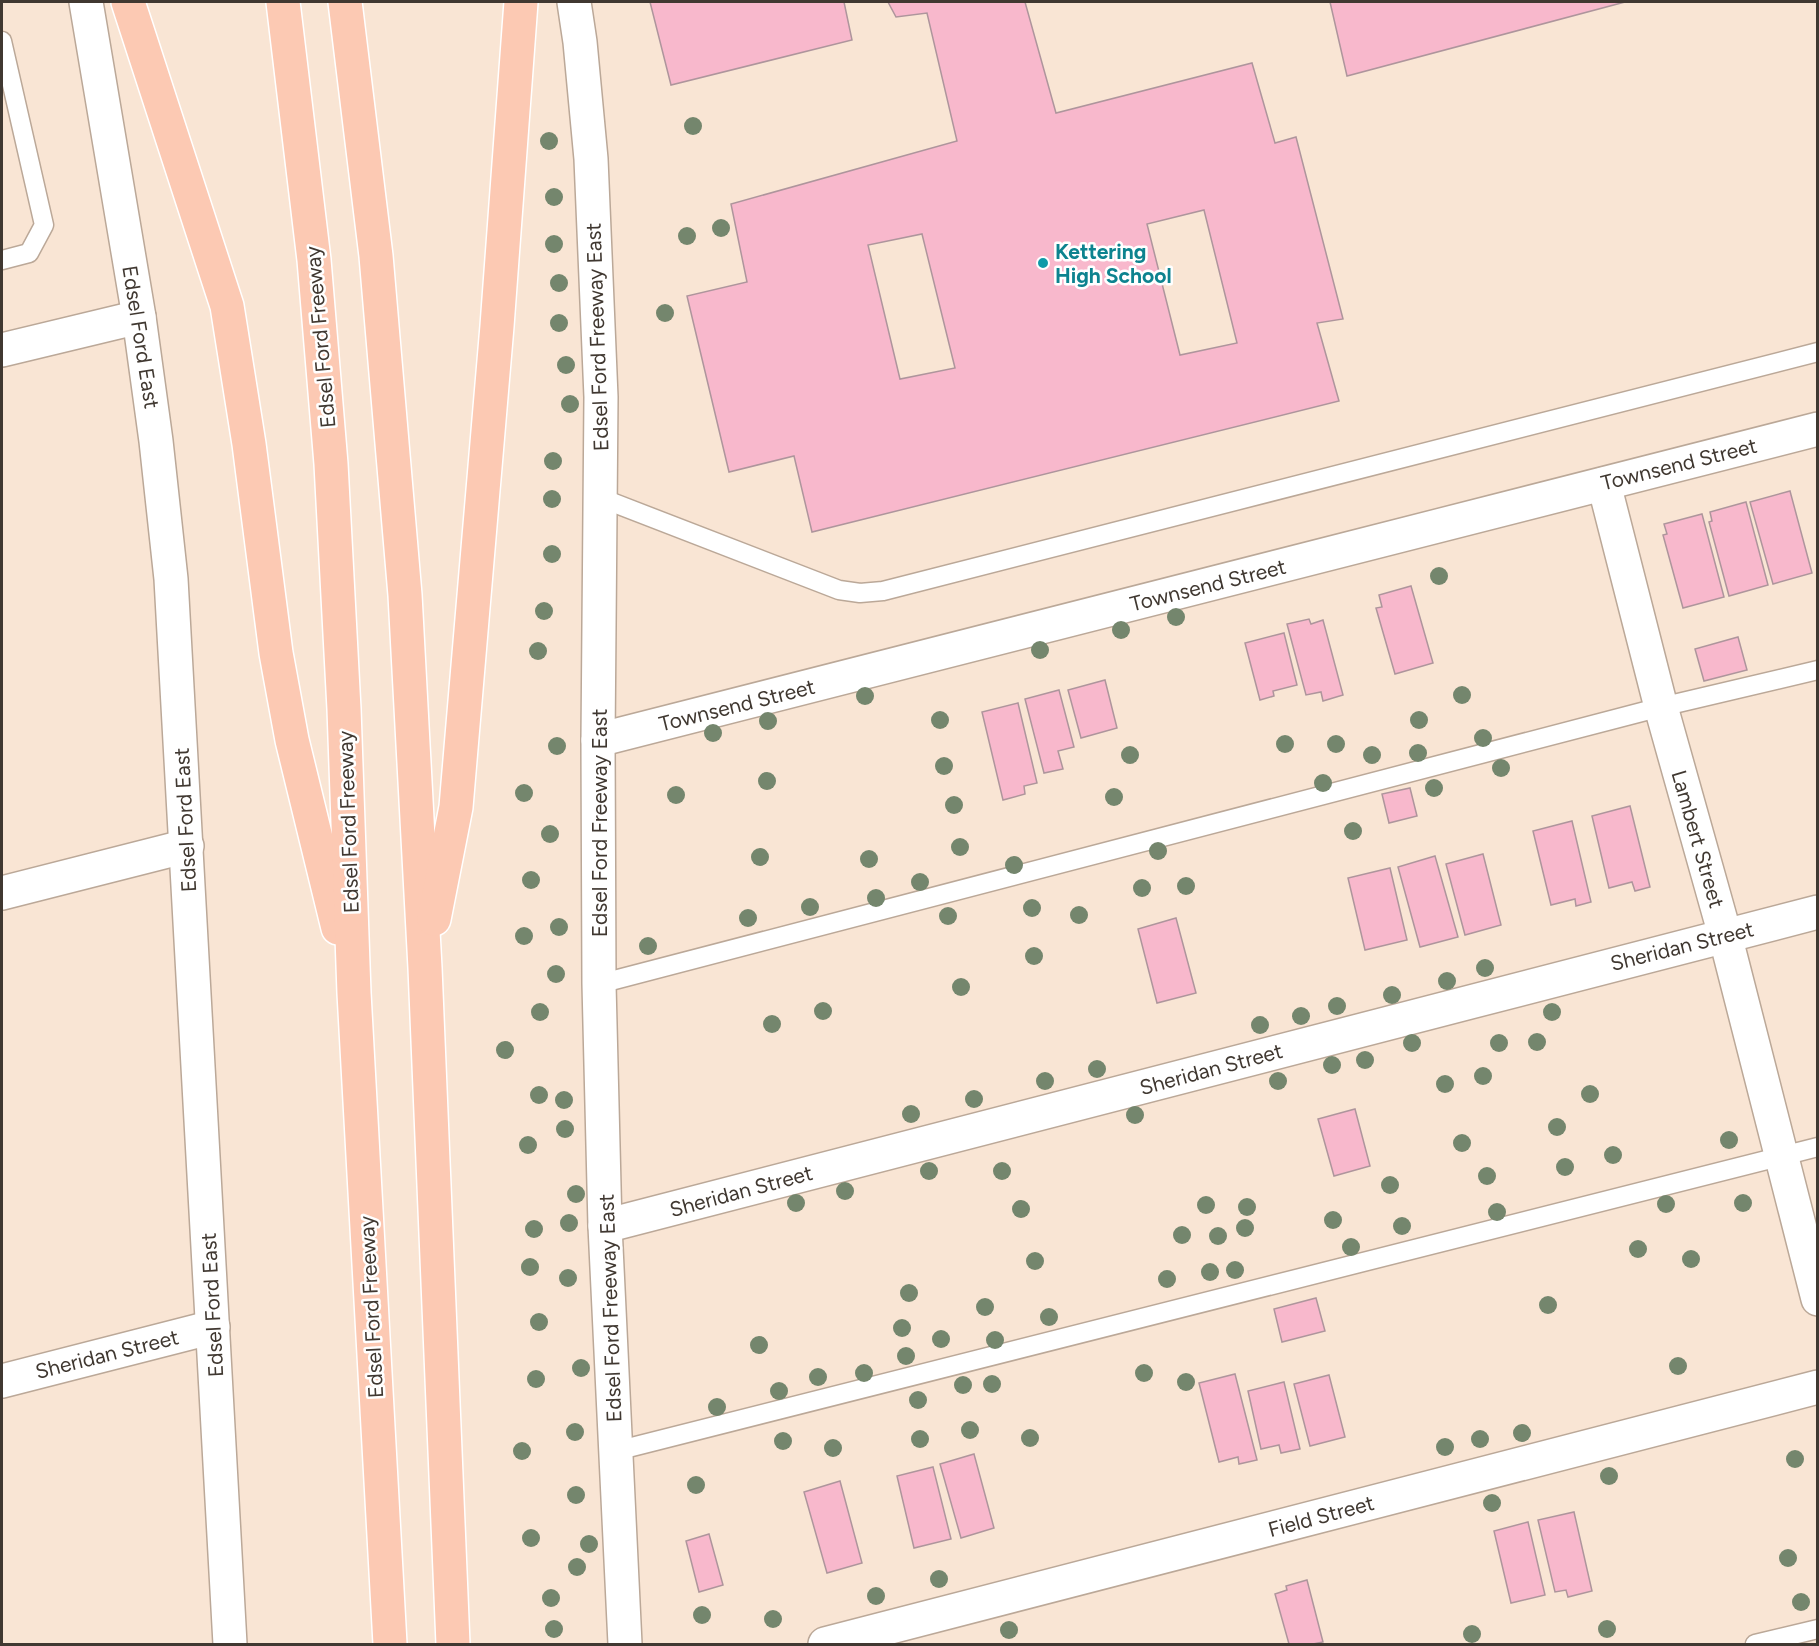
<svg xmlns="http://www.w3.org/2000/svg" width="1819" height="1646" viewBox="0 0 1819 1646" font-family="Figtree,sans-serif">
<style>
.building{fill:#f8b8cc;stroke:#ae959c;stroke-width:1.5;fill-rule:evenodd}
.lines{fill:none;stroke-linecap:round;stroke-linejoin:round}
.service-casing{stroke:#bba898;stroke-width:21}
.minor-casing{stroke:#bba898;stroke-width:36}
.tertiary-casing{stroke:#bba898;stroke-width:36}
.motorway-casing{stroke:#fff;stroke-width:36}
.service{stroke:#fff;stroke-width:18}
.minor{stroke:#fff;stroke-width:33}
.tertiary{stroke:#fff;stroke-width:33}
.motorway{stroke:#fcc9b3;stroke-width:33}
.tree{fill:#74866d}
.culture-dot{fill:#0f9aa8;stroke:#fff;stroke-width:2}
.labels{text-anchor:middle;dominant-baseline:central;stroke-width:5;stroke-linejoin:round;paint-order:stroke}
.culture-label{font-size:21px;font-weight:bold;fill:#0d838f;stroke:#fff;text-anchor:start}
.street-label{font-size:21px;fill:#403831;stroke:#fff}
</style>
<rect width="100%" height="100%" fill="#f9e5d4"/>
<g class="building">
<path d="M650 2H844L852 40 671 85Z"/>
<path d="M888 2H1025L1056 113 1252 63 1275 143 1296 137 1343 319 1317 323 1339 401 812 532 794 456 729 472 687 296 747 282 731 204 957 141 927 13 896 17ZM1204 210 1237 343 1180 355 1147 224ZM922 234 955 368 900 379 868 245Z"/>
<path d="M1330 2H1625L1347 76Z"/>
<path d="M1790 491 1812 573 1773 584 1750 502Z"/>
<path d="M1746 502 1768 585 1729 596 1709 522 1712 521 1710 512Z"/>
<path d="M1702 514 1724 597 1683 608 1663 535 1667 534 1664 524Z"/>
<path d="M1411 586 1433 663 1395 674 1376 608 1382 607 1379 595Z"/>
<path d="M1309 619 1311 624 1323 620 1343 695 1323 701 1321 692 1306 695 1287 624Z"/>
<path d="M1284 633 1297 685 1273 691 1274 696 1260 700 1245 643Z"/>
<path d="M1738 637 1747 670 1704 681 1695 649Z"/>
<path d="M1105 680 1117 728 1081 738 1068 690Z"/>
<path d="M1059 690 1074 747 1058 751 1063 769 1044 773 1025 699Z"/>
<path d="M1018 703 1037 783 1024 786 1025 794 1003 800 982 712Z"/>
<path d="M1410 788 1417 816 1389 823 1382 794Z"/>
<path d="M1630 806 1650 887 1635 891 1632 882 1609 888 1592 816Z"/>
<path d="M1572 821 1591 902 1576 906 1575 899 1551 905 1533 831Z"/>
<path d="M1483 854 1501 925 1465 935 1446 864Z"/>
<path d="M1435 856 1458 937 1420 947 1398 867Z"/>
<path d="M1390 868 1407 940 1365 950 1348 878Z"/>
<path d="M1176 918 1196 993 1157 1003 1138 929Z"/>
<path d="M1355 1109 1370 1166 1334 1176 1318 1119Z"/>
<path d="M1316 1298 1325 1331 1282 1342 1274 1309Z"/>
<path d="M1235 1374 1257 1460 1239 1464 1238 1457 1219 1462 1199 1383Z"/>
<path d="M1329 1375 1345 1437 1310 1446 1294 1384Z"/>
<path d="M1284 1382 1300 1449 1281 1453 1279 1445 1261 1449 1248 1391Z"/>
<path d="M974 1454 994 1528 961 1538 940 1464Z"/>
<path d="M933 1467 951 1539 914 1548 897 1476Z"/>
<path d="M840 1481 862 1563 827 1573 804 1492Z"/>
<path d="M1574 1512 1592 1591 1568 1597 1566 1590 1555 1592 1538 1520Z"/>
<path d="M1528 1522 1545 1595 1511 1603 1494 1531Z"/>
<path d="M709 1534 723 1585 699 1592 686 1541Z"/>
<path d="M1307 1580 1323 1642 1313 1644H1289L1275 1594 1287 1590 1286 1586Z"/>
</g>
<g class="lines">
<g class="service-casing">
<g id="service">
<path d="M2 41 44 225 29 253 2 260"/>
<path d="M601 498 839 590 860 593 883 591 1818 352"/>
<path d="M599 984 1661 707 1818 670"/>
<path d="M616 1451 1818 1147"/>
<path d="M1755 1644 1818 1629"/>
</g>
</g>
<g class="minor-casing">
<g id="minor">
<path d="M2 350 139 317"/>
<path d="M1604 484 1661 707 1725 935 1818 1299"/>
<path d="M598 740 1818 429"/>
<path d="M2 893 187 846"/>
<path d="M605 1226 1818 912"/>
<path d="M2 1381 213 1327"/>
<path d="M825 1644 1818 1387"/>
</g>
</g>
<g class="tertiary-casing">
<g id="tertiary">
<path d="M86 2 139 317 156 441 171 579 230 1644"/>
<path d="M574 2 580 42 591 159 601 397 598 740 599 984 605 1226 625 1644"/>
</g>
</g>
<g class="motorway-casing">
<g id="motorway">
<path d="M128 2 227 306 249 444 276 653 292 740 338 928"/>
<path d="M283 2 314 260 331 464 344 709 354 993 390 1644"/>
<path d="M345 2 376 256 405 595 425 968 453 1644"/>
<path d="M434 919 456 807 497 326 521 2"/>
</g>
</g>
<use href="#service" class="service"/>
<use href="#minor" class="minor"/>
<use href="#tertiary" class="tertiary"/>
<use href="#motorway" class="motorway"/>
</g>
<g class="tree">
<circle cx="693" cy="126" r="9"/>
<circle cx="549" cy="141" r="9"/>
<circle cx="554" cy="197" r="9"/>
<circle cx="721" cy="228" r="9"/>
<circle cx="687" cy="236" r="9"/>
<circle cx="554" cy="244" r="9"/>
<circle cx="559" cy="283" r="9"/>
<circle cx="665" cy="313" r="9"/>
<circle cx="559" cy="323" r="9"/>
<circle cx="566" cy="365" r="9"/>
<circle cx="570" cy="404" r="9"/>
<circle cx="553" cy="461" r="9"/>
<circle cx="552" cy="499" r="9"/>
<circle cx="552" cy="554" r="9"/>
<circle cx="1439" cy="576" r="9"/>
<circle cx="544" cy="611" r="9"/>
<circle cx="1176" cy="617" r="9"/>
<circle cx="1121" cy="630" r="9"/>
<circle cx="1040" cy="650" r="9"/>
<circle cx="538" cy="651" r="9"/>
<circle cx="1462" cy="695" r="9"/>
<circle cx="865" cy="696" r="9"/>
<circle cx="940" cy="720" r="9"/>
<circle cx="1419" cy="720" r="9"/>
<circle cx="768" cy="721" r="9"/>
<circle cx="713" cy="733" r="9"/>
<circle cx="1483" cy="738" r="9"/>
<circle cx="1285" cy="744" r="9"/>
<circle cx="1336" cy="744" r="9"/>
<circle cx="557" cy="746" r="9"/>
<circle cx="1418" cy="753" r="9"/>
<circle cx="1130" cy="755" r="9"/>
<circle cx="1372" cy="755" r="9"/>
<circle cx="944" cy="766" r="9"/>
<circle cx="1501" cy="768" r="9"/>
<circle cx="767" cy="781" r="9"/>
<circle cx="1323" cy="783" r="9"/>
<circle cx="1434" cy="788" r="9"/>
<circle cx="524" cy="793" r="9"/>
<circle cx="676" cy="795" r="9"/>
<circle cx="1114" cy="797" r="9"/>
<circle cx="954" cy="805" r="9"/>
<circle cx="1353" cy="831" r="9"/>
<circle cx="550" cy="834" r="9"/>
<circle cx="960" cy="847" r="9"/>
<circle cx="1158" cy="851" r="9"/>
<circle cx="760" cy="857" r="9"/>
<circle cx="869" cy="859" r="9"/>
<circle cx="1014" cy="865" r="9"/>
<circle cx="531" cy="880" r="9"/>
<circle cx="920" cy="882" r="9"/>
<circle cx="1186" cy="886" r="9"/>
<circle cx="1142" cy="888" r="9"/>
<circle cx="876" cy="898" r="9"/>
<circle cx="810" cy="907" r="9"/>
<circle cx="1032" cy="908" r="9"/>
<circle cx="1079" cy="915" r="9"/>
<circle cx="948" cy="916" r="9"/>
<circle cx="748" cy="918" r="9"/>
<circle cx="559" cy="927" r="9"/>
<circle cx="524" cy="936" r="9"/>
<circle cx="648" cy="946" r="9"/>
<circle cx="1034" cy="956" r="9"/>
<circle cx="1485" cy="968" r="9"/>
<circle cx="556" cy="974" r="9"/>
<circle cx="1447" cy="981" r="9"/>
<circle cx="961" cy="987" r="9"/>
<circle cx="1392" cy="995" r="9"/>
<circle cx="1337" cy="1006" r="9"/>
<circle cx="823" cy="1011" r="9"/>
<circle cx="540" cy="1012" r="9"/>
<circle cx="1552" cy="1012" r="9"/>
<circle cx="1301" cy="1016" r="9"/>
<circle cx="772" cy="1024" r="9"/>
<circle cx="1260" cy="1025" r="9"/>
<circle cx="1537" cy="1042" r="9"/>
<circle cx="1412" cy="1043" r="9"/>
<circle cx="1499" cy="1043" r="9"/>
<circle cx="505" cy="1050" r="9"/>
<circle cx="1365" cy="1060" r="9"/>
<circle cx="1332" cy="1065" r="9"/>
<circle cx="1097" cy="1069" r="9"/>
<circle cx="1483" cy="1076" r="9"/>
<circle cx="1045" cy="1081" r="9"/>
<circle cx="1278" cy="1081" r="9"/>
<circle cx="1445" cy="1084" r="9"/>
<circle cx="1590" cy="1094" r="9"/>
<circle cx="539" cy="1095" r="9"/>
<circle cx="974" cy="1099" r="9"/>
<circle cx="564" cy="1100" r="9"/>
<circle cx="911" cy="1114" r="9"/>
<circle cx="1135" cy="1115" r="9"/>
<circle cx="1557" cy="1127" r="9"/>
<circle cx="565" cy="1129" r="9"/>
<circle cx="1729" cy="1140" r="9"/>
<circle cx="1462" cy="1143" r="9"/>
<circle cx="528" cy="1145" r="9"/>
<circle cx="1613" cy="1155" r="9"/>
<circle cx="1565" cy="1167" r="9"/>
<circle cx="929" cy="1171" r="9"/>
<circle cx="1002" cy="1171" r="9"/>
<circle cx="1487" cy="1176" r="9"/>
<circle cx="1390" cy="1185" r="9"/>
<circle cx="845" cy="1191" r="9"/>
<circle cx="576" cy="1194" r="9"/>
<circle cx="796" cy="1203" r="9"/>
<circle cx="1743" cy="1203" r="9"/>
<circle cx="1666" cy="1204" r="9"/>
<circle cx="1206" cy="1205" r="9"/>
<circle cx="1247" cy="1207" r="9"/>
<circle cx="1021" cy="1209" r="9"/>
<circle cx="1497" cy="1212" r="9"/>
<circle cx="1333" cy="1220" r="9"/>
<circle cx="569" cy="1223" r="9"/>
<circle cx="1402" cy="1226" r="9"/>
<circle cx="1245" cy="1228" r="9"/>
<circle cx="534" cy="1229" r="9"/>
<circle cx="1182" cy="1235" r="9"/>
<circle cx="1218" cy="1236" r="9"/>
<circle cx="1351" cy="1247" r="9"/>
<circle cx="1638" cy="1249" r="9"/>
<circle cx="1691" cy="1259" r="9"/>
<circle cx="1035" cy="1261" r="9"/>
<circle cx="530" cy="1267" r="9"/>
<circle cx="1235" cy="1270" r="9"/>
<circle cx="1210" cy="1272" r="9"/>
<circle cx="568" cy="1278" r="9"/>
<circle cx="1167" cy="1279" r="9"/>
<circle cx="909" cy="1293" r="9"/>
<circle cx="1548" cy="1305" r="9"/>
<circle cx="985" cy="1307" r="9"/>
<circle cx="1049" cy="1317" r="9"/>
<circle cx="539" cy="1322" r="9"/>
<circle cx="902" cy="1328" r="9"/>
<circle cx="941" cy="1339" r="9"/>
<circle cx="995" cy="1340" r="9"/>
<circle cx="759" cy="1345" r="9"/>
<circle cx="906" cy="1356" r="9"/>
<circle cx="1678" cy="1366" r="9"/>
<circle cx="581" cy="1368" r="9"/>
<circle cx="864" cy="1373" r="9"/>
<circle cx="1144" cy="1373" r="9"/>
<circle cx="818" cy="1377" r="9"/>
<circle cx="536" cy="1379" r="9"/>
<circle cx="1186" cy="1382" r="9"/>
<circle cx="992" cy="1384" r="9"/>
<circle cx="963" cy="1385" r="9"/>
<circle cx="779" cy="1391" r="9"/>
<circle cx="918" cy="1400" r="9"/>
<circle cx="717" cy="1407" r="9"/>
<circle cx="970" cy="1430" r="9"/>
<circle cx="575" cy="1432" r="9"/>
<circle cx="1522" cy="1433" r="9"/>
<circle cx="1030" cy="1438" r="9"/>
<circle cx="920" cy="1439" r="9"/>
<circle cx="1480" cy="1439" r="9"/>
<circle cx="783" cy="1441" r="9"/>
<circle cx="1445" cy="1447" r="9"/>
<circle cx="833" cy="1448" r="9"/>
<circle cx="522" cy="1451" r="9"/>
<circle cx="1795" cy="1459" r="9"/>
<circle cx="1609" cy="1476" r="9"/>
<circle cx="696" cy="1485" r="9"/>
<circle cx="576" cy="1495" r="9"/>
<circle cx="1492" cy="1503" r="9"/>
<circle cx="531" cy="1538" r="9"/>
<circle cx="589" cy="1544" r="9"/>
<circle cx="1788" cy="1558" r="9"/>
<circle cx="577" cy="1567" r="9"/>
<circle cx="939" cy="1579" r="9"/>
<circle cx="876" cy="1596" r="9"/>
<circle cx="551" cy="1598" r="9"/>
<circle cx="1801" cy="1602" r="9"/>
<circle cx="702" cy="1615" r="9"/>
<circle cx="773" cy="1619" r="9"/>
<circle cx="554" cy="1629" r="9"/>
<circle cx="1607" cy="1629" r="9"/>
<circle cx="1009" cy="1630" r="9"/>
<circle cx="1472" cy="1634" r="9"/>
</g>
<circle class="culture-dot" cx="1043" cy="263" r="6"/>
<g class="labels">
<g class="culture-label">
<text x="1055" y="251">Kettering<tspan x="1055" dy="24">High School</tspan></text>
</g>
<g class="street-label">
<text transform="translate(141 337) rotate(81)">Edsel Ford East</text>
<text transform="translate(320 337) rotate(-95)">Edsel Ford Freeway</text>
<text transform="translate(597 337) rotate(-92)">Edsel Ford Freeway East</text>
<text transform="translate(1679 464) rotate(-14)">Townsend Street</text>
<text transform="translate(1208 585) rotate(-14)">Townsend Street</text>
<text transform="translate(737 705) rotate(-14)">Townsend Street</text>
<text transform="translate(185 820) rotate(-93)">Edsel Ford East</text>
<text transform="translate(348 822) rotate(-92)">Edsel Ford Freeway</text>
<text transform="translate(599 823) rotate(-90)">Edsel Ford Freeway East</text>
<text transform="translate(1698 839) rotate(74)">Lambert Street</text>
<text transform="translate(1682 946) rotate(-14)">Sheridan Street</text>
<text transform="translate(1211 1069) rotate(-15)">Sheridan Street</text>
<text transform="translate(741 1191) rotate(-15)">Sheridan Street</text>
<text transform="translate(212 1305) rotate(-93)">Edsel Ford East</text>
<text transform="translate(371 1307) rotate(-93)">Edsel Ford Freeway</text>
<text transform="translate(610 1308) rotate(-92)">Edsel Ford Freeway East</text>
<text transform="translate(107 1354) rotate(-14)">Sheridan Street</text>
<text transform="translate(1321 1516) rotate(-15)">Field Street</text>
</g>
</g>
<rect width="1819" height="1646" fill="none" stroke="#403831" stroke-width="6"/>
</svg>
